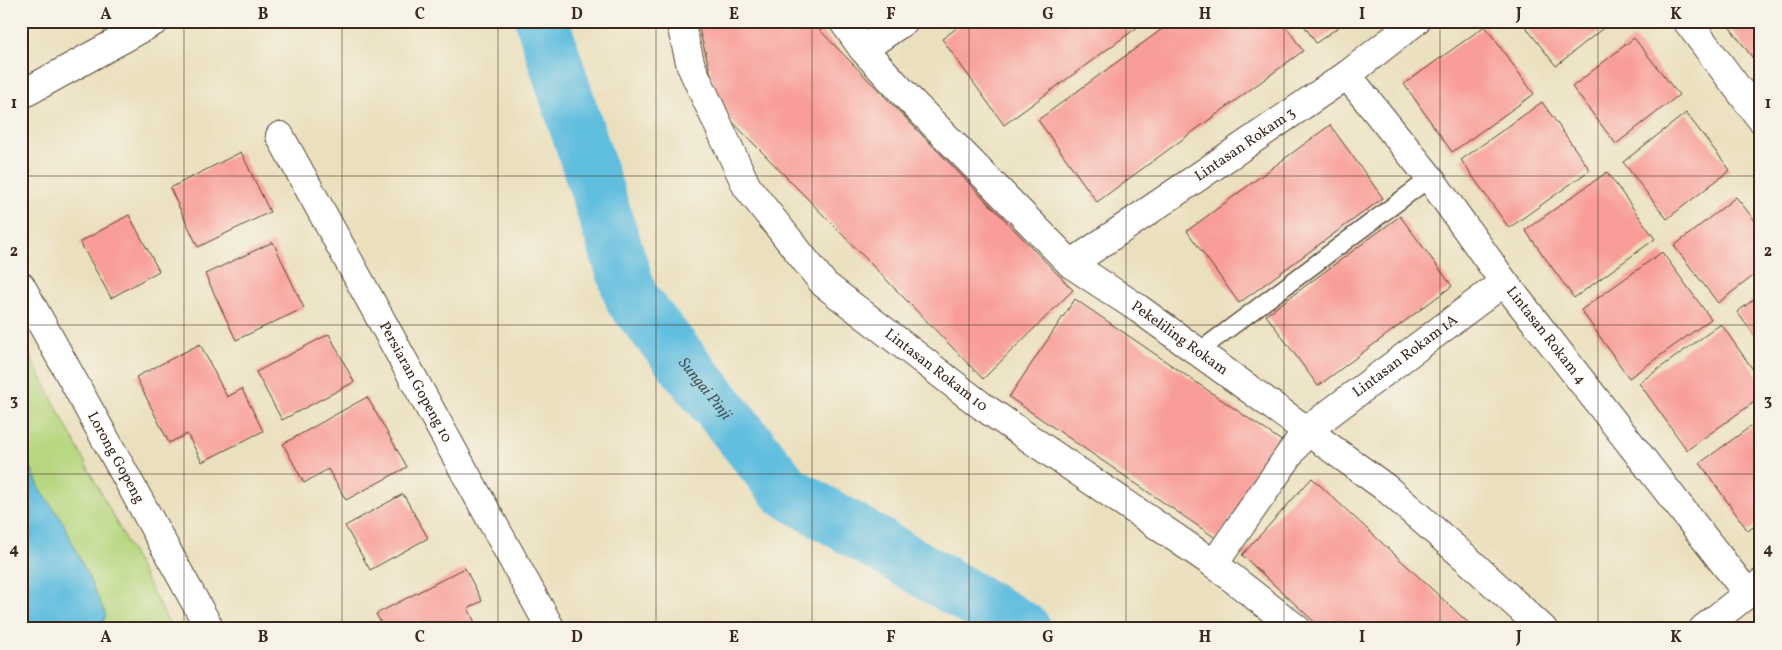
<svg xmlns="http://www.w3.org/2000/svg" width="1782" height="650" viewBox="0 0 1782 650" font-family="Vollkorn,serif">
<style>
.green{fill:#b6d77f;stroke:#78804e}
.water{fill:#61bedf;stroke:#4e747e}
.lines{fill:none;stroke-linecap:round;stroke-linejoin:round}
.river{stroke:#61bedf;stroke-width:54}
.building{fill:#f89d97}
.lane-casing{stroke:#554536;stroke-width:19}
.street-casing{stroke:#554536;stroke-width:30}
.lane{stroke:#fff;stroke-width:16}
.street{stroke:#fff;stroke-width:28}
.grid{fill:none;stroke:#3b2a1e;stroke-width:1;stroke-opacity:0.55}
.labels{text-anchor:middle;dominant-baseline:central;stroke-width:5;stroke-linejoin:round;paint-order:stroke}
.street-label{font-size:15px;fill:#3b2a1e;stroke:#f7f3e8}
.water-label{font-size:16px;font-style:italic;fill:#465658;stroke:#f7f3e8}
.neatline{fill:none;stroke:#3b2a1e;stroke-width:2}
.grid-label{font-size:16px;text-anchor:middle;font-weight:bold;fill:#3b2a1e}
</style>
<rect width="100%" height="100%" fill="#f7f3e8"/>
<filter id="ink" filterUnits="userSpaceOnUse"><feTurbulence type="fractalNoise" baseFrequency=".02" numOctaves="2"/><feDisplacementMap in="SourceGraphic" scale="10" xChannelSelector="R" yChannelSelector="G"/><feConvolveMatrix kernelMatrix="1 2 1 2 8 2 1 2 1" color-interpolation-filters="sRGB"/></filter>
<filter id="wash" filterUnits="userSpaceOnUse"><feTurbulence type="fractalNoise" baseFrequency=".0096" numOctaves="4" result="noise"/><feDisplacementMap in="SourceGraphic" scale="20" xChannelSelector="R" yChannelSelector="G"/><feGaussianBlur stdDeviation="1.12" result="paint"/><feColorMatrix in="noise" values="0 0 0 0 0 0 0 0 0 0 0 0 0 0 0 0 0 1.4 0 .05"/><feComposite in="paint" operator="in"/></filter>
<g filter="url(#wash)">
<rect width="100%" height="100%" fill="#ebe0be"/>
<path class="green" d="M21 339 172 629H21Z"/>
<path class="water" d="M21 442 40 489 63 522 106 615 100 629H21Z"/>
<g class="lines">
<path class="river" id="s1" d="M542 21 632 299 786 491 1024 629"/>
</g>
<g id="blocks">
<g class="building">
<path d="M697 21H811L1073 290 983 379 720 109Z"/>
<path d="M966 21H1146L1004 125 942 39Z"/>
<path d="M1173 21H1282L1303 51 1097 202 1038 120Z"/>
<path d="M1301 21H1347L1316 43Z"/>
<path d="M1521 21H1612L1556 66Z"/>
<path d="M1725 21H1761V69Z"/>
<path d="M1485 26 1534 94 1452 152 1404 84Z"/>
<path d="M1634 38 1679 95 1616 144 1572 87Z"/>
<path d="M1542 102 1590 170 1509 228 1461 160Z"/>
<path d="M1686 113 1730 170 1667 219 1623 162Z"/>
<path d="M1330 125 1383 198 1239 303 1187 231Z"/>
<path d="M241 152 270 212 198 247 170 188Z"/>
<path d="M1607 172 1655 239 1574 298 1525 230Z"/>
<path d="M1736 197 1761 228V270L1718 303 1674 246Z"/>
<path d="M129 215 159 271 111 298 80 242Z"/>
<path d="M1400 216 1452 286 1318 386 1266 315Z"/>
<path d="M273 242 304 308 236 340 205 274Z"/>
<path d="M1662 252 1711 319 1629 378 1581 310Z"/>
<path d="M1761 294V344L1737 312Z"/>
<path d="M1075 299 1283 442 1217 539 1009 397Z"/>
<path d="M1721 324 1761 381V397L1687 450 1639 383Z"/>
<path d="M329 334 354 382 282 420 256 372Z"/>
<path d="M200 344 227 397 242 389 263 431 202 462 187 434 169 443 136 377Z"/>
<path d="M367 397 407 467 346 500 328 469 304 483 283 444Z"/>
<path d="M1761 419V521L1748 531 1700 463Z"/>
<path d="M1312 478 1475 629H1322L1242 555Z"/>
<path d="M403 494 428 538 370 570 345 526Z"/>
<path d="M465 568 482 601 468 608 478 629H384L376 614Z"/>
</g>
</g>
</g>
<g filter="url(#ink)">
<use href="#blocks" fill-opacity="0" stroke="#554536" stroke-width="1"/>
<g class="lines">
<g class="lane-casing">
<path id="lane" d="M1198 352 1430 178"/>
</g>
<g class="street-casing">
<g id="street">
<path id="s2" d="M680 21 691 66 747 187 824 284 982 406 1214 564 1297 629"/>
<path id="s3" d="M843 21 863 49 909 99 1071 264 1139 309 1386 488 1467 559 1543 629"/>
<path d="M1687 21 1761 119"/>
<path d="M863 49 904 21"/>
<path id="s4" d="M1347 75 1430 178 1504 282 1748 594"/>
<path d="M21 95 155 21"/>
<path id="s5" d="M280 136 551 629"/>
<path id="s6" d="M1071 264 1347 75 1416 21"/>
<path id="s7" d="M21 286 210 629"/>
<path id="s8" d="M1214 564 1306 431 1504 282"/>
<path d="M1703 629 1761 583"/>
</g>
</g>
<use href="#lane" class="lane"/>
<use href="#street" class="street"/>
</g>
</g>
<path class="grid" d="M184 21V629M342 21V629M498 21V629M656 21V629M812 21V629M969 21V629M1126 21V629M1284 21V629M1440 21V629M1598 21V629M21 176H1761M21 325H1761M21 474H1761"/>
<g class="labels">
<g class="street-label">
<text stroke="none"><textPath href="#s6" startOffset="211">Lintasan Rokam 3</textPath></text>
<text stroke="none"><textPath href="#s4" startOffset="328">Lintasan Rokam 4</textPath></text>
<text stroke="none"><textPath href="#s3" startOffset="465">Pekeliling Rokam</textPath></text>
<text stroke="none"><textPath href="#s8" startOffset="286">Lintasan Rokam 1A</textPath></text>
<text stroke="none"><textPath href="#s2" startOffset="445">Lintasan Rokam 10</textPath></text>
<text stroke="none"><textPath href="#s5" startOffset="281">Persiaran Gopeng 10</textPath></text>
<text stroke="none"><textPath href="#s7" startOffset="196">Lorong Gopeng</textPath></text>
</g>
<g class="water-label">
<text stroke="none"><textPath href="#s1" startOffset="408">Sungai Pinji</textPath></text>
</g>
</g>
<rect width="1782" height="650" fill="none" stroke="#f7f3e8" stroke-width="55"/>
<rect x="28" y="28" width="1726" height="594" class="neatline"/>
<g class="grid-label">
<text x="106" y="19">A</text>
<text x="263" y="19">B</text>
<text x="420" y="19">C</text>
<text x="577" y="19">D</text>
<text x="734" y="19">E</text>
<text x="891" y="19">F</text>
<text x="1048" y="19">G</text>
<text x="1205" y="19">H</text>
<text x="1362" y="19">I</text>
<text x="1519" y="19">J</text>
<text x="1676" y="19">K</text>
<text x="14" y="108">1</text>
<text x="1768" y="108">1</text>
<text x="14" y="256">2</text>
<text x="1768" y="256">2</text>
<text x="14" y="405">3</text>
<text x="1768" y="405">3</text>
<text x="14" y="554">4</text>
<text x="1768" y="554">4</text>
<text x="106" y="642">A</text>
<text x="263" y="642">B</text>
<text x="420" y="642">C</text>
<text x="577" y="642">D</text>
<text x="734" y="642">E</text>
<text x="891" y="642">F</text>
<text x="1048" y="642">G</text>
<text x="1205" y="642">H</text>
<text x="1362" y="642">I</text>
<text x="1519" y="642">J</text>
<text x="1676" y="642">K</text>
</g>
</svg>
